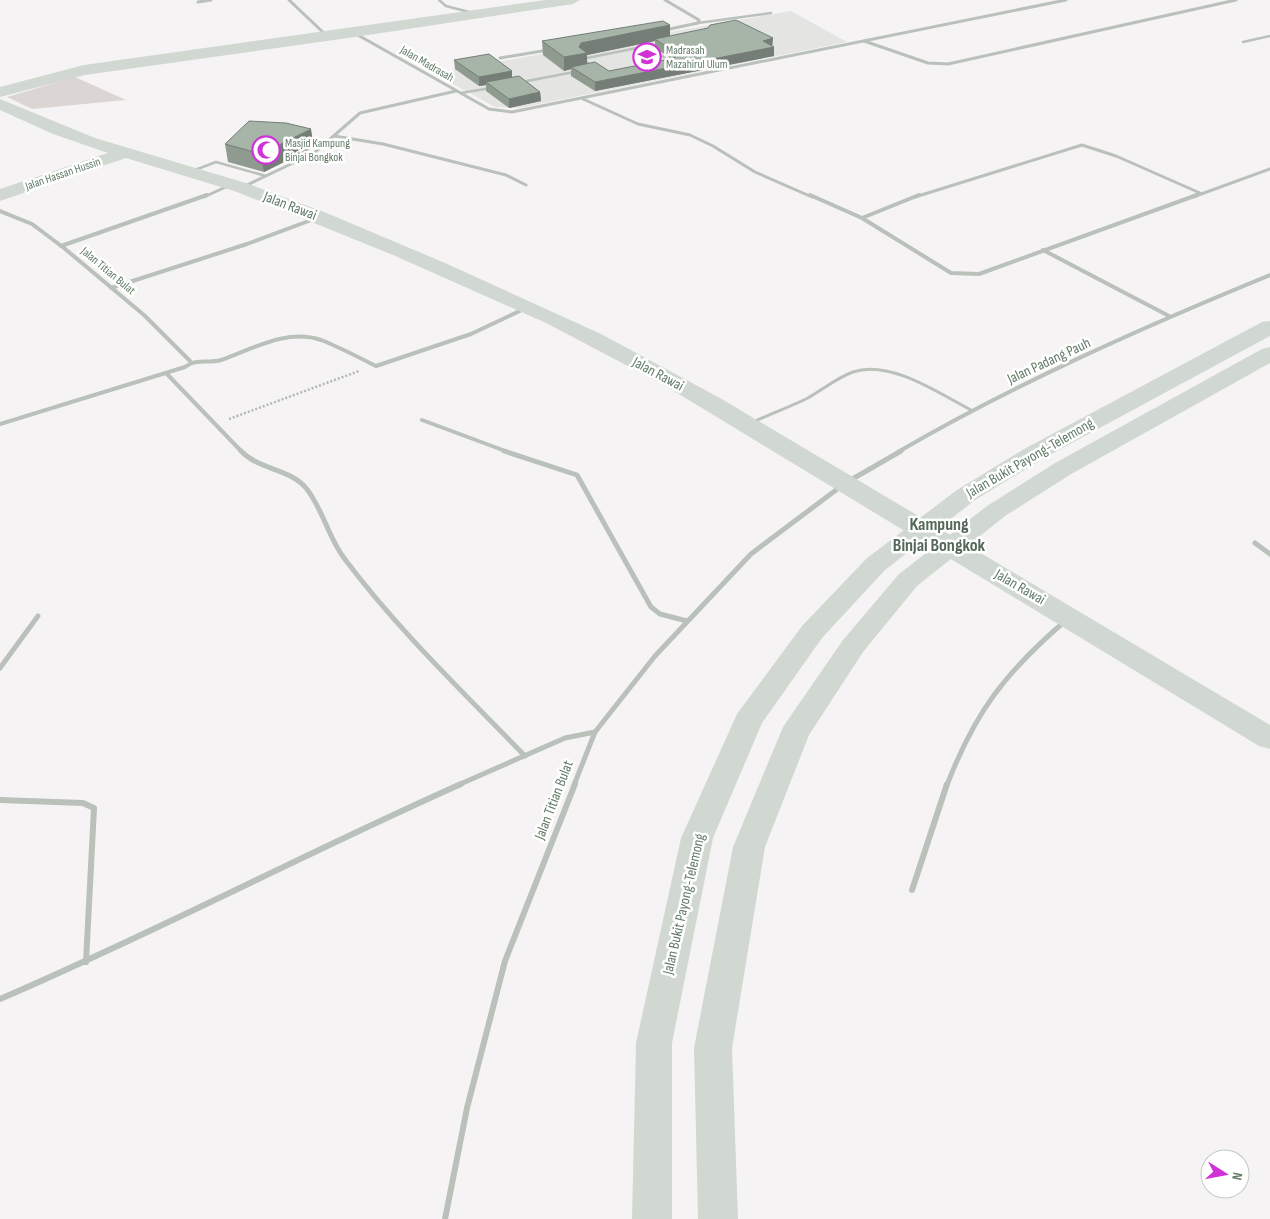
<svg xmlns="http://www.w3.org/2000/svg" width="1270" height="1219" viewBox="0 0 1270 1219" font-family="'Sofia Sans Condensed',sans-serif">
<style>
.built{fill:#e4e4e3}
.green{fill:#dbd6d3}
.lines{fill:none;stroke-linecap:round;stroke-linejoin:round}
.path{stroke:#b2b9b3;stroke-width:2.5;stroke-dasharray:2 2;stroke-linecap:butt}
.lane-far1{stroke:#b9c1ba;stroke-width:2.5}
.lane{stroke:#b9c1ba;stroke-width:3}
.street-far3{stroke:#b9c1ba;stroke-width:3}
.street-far2{stroke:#b9c1ba;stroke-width:4}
.street-far1{stroke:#b9c1ba;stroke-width:5}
.street{stroke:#b9c1ba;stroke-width:6}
.secondary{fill:#d1d8d2;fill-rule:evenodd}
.highway{fill:#d1d8d2;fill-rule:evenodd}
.wall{fill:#909b90;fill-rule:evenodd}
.shaded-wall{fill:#757e76}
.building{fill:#a7b4a8;stroke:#757e76}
.labels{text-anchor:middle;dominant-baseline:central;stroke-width:5;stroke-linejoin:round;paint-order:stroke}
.far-poi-label{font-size:12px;fill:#637c67;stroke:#fff;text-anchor:start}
.far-street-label{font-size:12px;fill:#637c67;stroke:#fff}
.street-label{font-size:15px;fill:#637c67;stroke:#fff}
.quarter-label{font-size:18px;font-weight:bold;fill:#556858;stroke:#fff}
</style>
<rect width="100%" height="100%" fill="#f6f3f4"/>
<path class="built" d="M791 11 847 42 519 108 495 107 433 73Z"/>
<path class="green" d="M75 77 126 100 32 109 7 97Z"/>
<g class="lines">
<path class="path" d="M229 419 359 371"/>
<g class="lane-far1">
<path d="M439 0 446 6 469 12"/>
<path d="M698 23 771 13"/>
<path d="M1243 42 1270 36"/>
<path d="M647 46 674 64 609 77 582 59Z"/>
<path d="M522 82 574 72"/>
<path d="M461 93 491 88"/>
<path d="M195 170 216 162 266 176"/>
</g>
<path class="lane" d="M753 422C771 414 789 407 806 399 821 391 836 378 853 372 890 359 940 394 971 410"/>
<g class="street-far3">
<path d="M289 0 327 36"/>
<path d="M665 0 699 20 698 23 665 30"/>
<path d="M198 2 211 0"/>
<path d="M356 34 489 109 512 112 1066 0"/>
<path d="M864 41 928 63 948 64 1236 0"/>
<path d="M500 58 548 50"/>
<path d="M583 99 638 124 690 135 713 146 755 172 812 197"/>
<path d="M334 136 383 144 506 175 526 185"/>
<path d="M245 186 314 153 360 113 456 91"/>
<path d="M204 197 230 185"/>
<path d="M915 197 1082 145 1116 156 1200 193"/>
<path d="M1193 197 1270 169"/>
</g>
<g class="street-far2">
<path d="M810 195 862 218 951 273 979 274 1197 195"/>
<path d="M0 211 32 224 64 248 144 315 191 362"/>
<path d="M862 218 919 195"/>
<path d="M61 246 207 195"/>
<path d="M1043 250 1169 316"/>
<path d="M111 288 247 244 314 219"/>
<path d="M166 373 242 452"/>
<path d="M422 420 508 452"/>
<path d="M0 424 185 367C196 358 209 364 221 360 252 349 288 328 321 340 339 347 358 357 376 366L471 334 524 309"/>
<path d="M898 452C1017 383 1143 327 1270 275"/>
</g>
<g class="street-far1">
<path d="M241 451C259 470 289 468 306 488 323 509 328 537 344 558 397 629 463 692 525 756"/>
<path d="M504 451 577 475 651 607 660 614 687 621"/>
<path d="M849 481 901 451"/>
<path d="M1255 543 1270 554"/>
<path d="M0 668 38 616"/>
<path d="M458 785 565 738 595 732"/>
<path d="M574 785 595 732 655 656 751 554 840 487"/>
<path d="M947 785C975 712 1005 673 1064 622"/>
</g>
<g class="street">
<path d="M0 800 83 803 94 808 86 962"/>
<path d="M912 890 947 784"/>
<path d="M0 999C156 932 306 853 461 784"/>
<path d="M445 1219 467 1108 505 961 575 784"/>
</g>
<g class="secondary">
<path d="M545 0H580L573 4 355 37 85 75 0 97V87L84 65Z"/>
<path d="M0 99 95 138 249 184 329 214 445 263 601 334 720 398 1270 725V749L1259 746 664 385 546 323 393 255 237 192 126 158 0 201V189L108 153 53 134 0 110Z"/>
</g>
<g class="highway">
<path d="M1270 321V336L1044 458 975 500 885 570 822 638 762 723 713 838 672 1043V1219H632L636 1043 681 838 737 714 802 626 867 558 957 490 1026 448 1262 322Z"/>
<path d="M1270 347V363L1073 473 1005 516 917 586 863 652 809 735 765 847 732 1048 738 1219H698L694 1048 733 847 783 727 843 640 899 574 987 506 1055 463 1262 349Z"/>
</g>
</g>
<g class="wall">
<path d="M670 25V36L773 38 772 46 774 47V56L595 91 571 76V69L564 71 543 55 542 41ZM655 41V48L672 59 609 71 587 64V55Z"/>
<path d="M454 60 512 71V77L540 92 541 101 509 108 486 91V85L479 86 455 69Z"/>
<path d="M225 144 314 147 264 172 228 162Z"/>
</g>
<g class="shaded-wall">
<path d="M670 25V38L655 39V41L587 55V66L571 67V69L564 71V57L581 43Z"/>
<path d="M773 38 772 47H774V56L595 91V82Z"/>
<path d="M512 71V80L486 82V85L479 86V77Z"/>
<path d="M540 92 541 101 509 108V99Z"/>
<path d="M311 129 314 147 264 172 261 154Z"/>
</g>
<g class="building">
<path d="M736 20 773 38 763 41 774 47 595 82 571 67 595 62 609 71 675 58 676 53 655 39 708 28 710 25Z"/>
<path d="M663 21 670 25 581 43 579 47 587 53 564 57 542 41Z"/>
<path d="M489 54 512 71 479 77 454 60Z"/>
<path d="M519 76 540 92 509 99 486 82Z"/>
<path d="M249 121 286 123 311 129 261 154 225 144Z"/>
</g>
<defs>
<g id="school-ring" transform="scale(1.4375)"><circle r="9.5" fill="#fff" stroke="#d032d7" stroke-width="1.5"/><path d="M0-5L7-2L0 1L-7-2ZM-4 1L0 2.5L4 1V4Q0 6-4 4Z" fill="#d032d7"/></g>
<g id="mosque-ring" transform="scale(1.4375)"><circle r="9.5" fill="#fff" stroke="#d032d7" stroke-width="1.5"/><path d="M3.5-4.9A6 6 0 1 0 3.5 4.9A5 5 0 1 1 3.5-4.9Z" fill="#d032d7"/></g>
</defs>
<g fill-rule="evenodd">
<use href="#school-ring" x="647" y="57"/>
<use href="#mosque-ring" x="266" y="150"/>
</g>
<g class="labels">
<g class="far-poi-label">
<text x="666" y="50">Madrasah<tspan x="666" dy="14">Mazahirul Ulum</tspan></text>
<text x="285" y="143">Masjid Kampung<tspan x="285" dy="14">Binjai Bongkok</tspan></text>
</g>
<g class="far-street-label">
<text transform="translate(427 64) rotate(30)">Jalan Madrasah</text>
<text transform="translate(63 174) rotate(-19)">Jalan Hassan Hussin</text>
<text transform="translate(108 271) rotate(40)">Jalan Titian Bulat</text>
</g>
<g class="street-label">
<text transform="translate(290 206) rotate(21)">Jalan Rawai</text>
<text transform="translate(1049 361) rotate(-25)">Jalan Padang Pauh</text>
<text transform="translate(658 374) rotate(28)">Jalan Rawai</text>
<text transform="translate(1030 458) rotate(-30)">Jalan Bukit Payong-Telemong</text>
<text transform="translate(1020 587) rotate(30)">Jalan Rawai</text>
<text transform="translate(554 800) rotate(-69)">Jalan Titian Bulat</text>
<text transform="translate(684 904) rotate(-77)">Jalan Bukit Payong-Telemong</text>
</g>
<g class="quarter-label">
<text x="939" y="524">Kampung<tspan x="939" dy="21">Binjai Bongkok</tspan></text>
</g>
</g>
<g transform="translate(1225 1174) rotate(101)"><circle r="24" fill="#ffffff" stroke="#c1cbc2"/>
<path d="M0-4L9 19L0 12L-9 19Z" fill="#d032d7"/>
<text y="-8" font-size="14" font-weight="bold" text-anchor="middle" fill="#637c67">N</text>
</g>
</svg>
